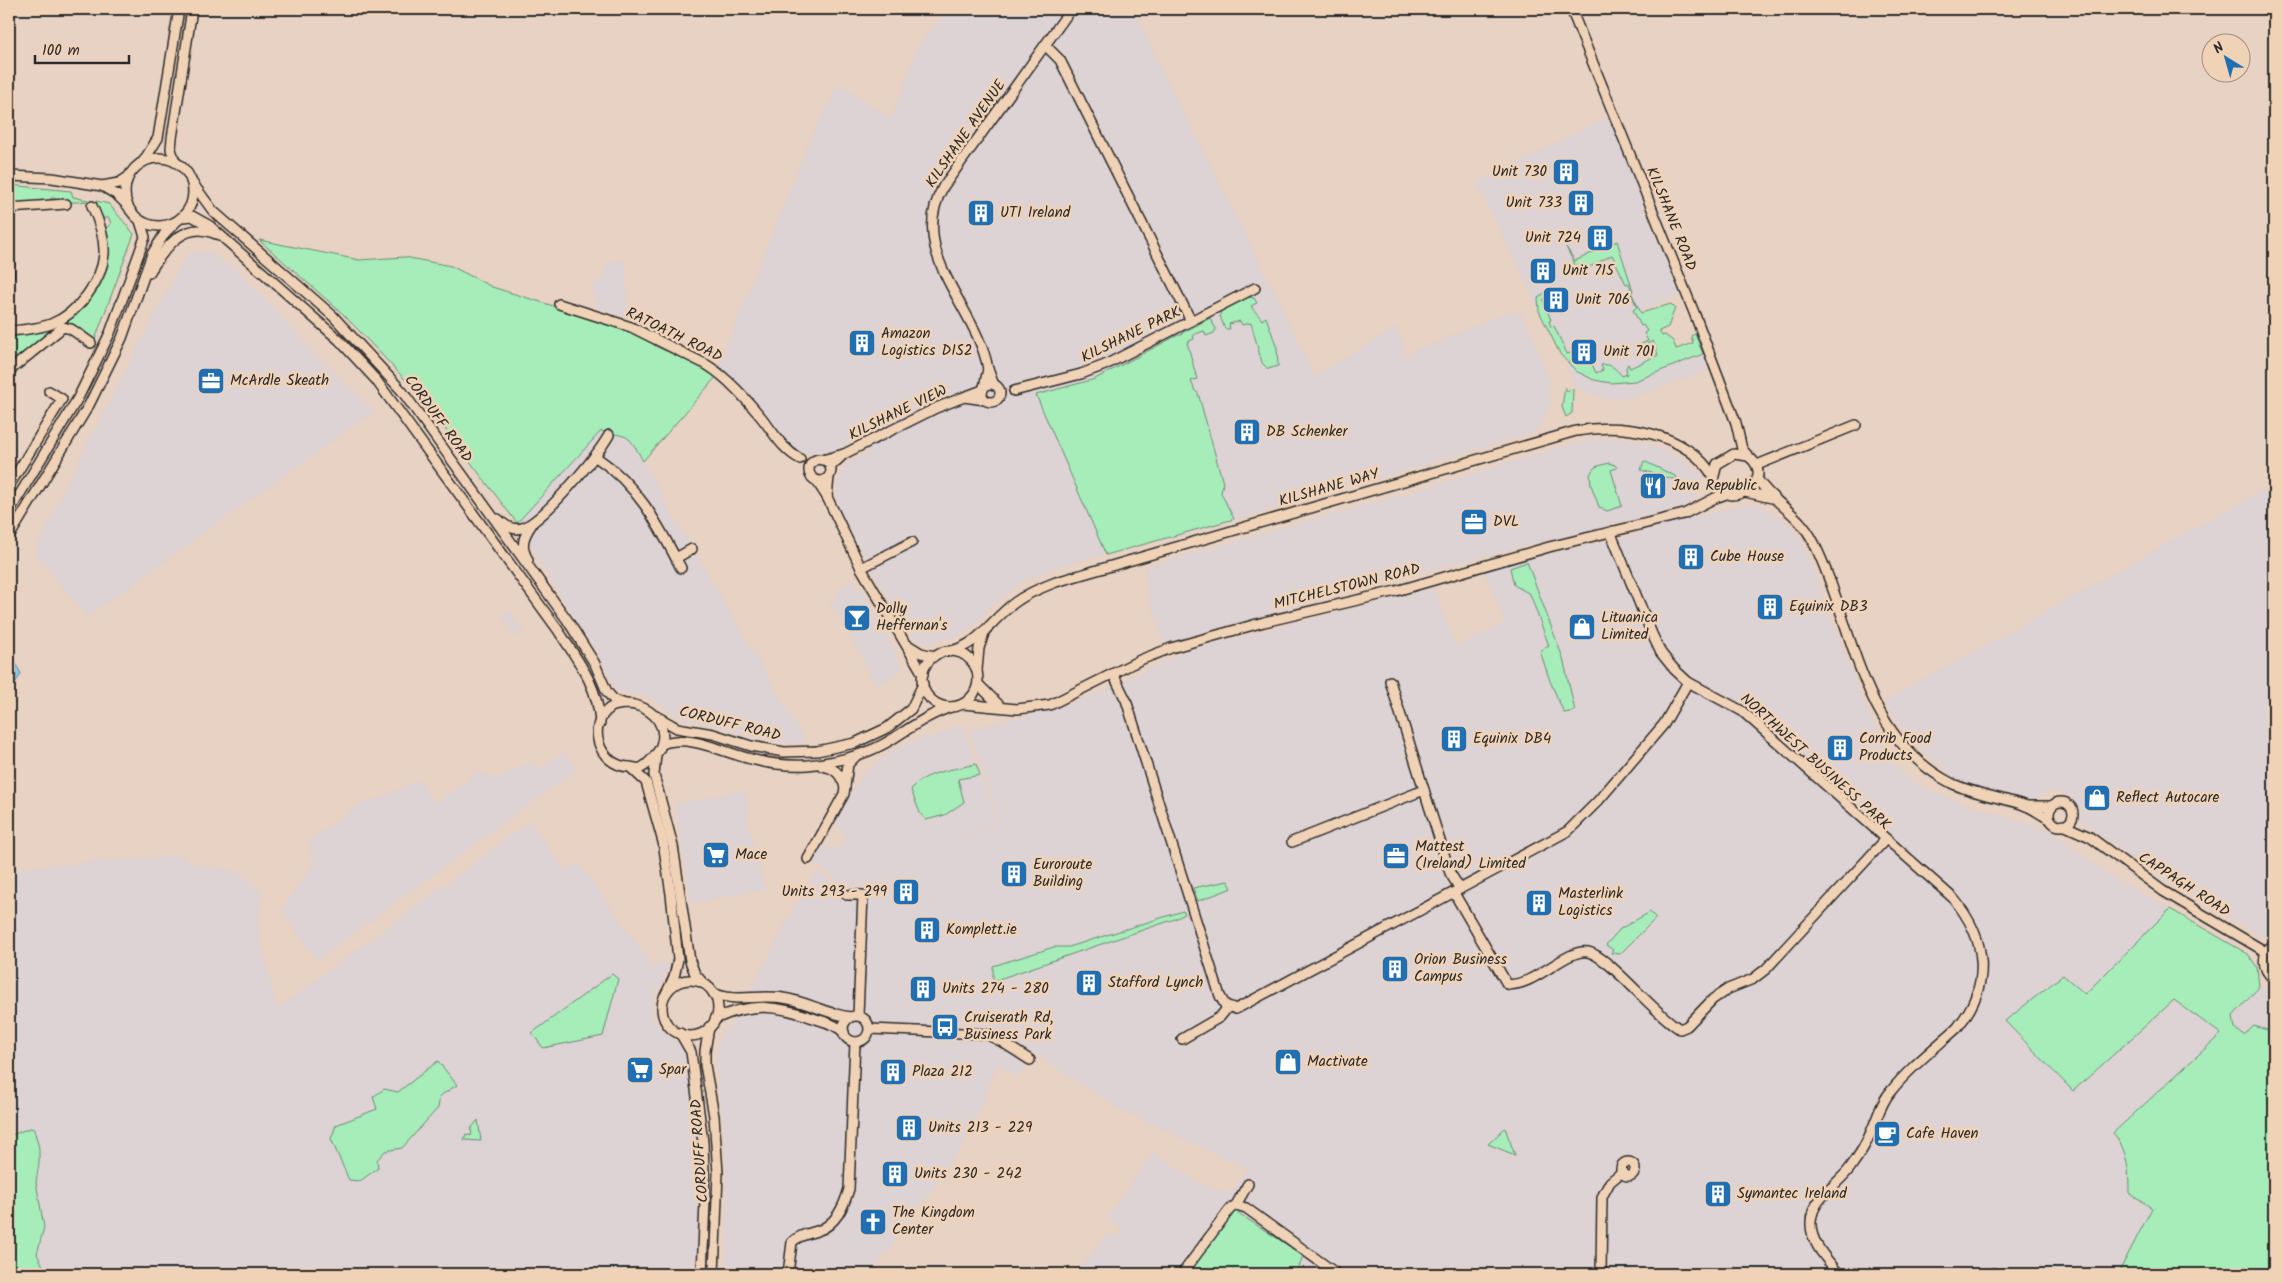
<svg xmlns="http://www.w3.org/2000/svg" width="2283" height="1283" viewBox="0 0 2283 1283" font-family="Kalam,sans-serif">
<style>
.built{fill:#ddd2d4}
.green{fill:#a6edba;stroke:#688c72}
.water{fill:#86cce8;stroke:#628c9c}
.lines{fill:none;stroke-linecap:round;stroke-linejoin:round}
.minor-casing{stroke:#2b2b2b;stroke-width:12}
.minor{stroke:#f0d2b7;stroke-width:9}
.labels{text-anchor:middle;dominant-baseline:central;stroke-width:5;stroke-linejoin:round;paint-order:stroke}
.street-label{font-size:15px;fill:#2b2b2b;stroke:#f0d2b7}
.poi-label{font-size:15px;fill:#2b2b2b;stroke:#f0d2b7;text-anchor:start}
</style>
<rect width="100%" height="100%" fill="#e7d2c4"/>
<filter id="ink" filterUnits="userSpaceOnUse"><feTurbulence type="fractalNoise" baseFrequency=".02" numOctaves="2"/><feDisplacementMap in="SourceGraphic" scale="10" xChannelSelector="R" yChannelSelector="G"/><feConvolveMatrix kernelMatrix="1 2 1 2 8 2 1 2 1" color-interpolation-filters="sRGB"/></filter>
<g filter="url(#ink)">
<g class="built">
<path d="M948 9H1134L1133 12 1150 43 1154 55 1269 281 1314 376 1397 327 1405 355 1514 310 1521 314 1538 349 1548 376 1550 406 1543 422 1535 432 1197 531 1056 567 1020 583 995 603 990 604 984 615 970 628 957 636 928 644 918 640 907 629 866 560 840 511 836 498V488L845 465 868 452 862 436 829 453 805 454 795 450 719 365 807 147 838 84 892 119 918 47Z"/>
<path d="M1606 118 1612 126 1653 230 1681 295 1642 309 1648 328 1657 335 1670 367 1704 354 1708 366 1706 371 1644 394 1623 399 1606 398 1575 388 1566 361 1557 346 1477 183Z"/>
<path d="M207 251 238 271 321 359 374 411 87 617 35 552 71 476 186 255Z"/>
<path d="M625 260 627 302 629 319 596 308 592 285 604 277 607 262Z"/>
<path d="M601 431 624 434 632 441 665 502 807 744 777 743 678 717 650 697 624 693 615 689 606 669 533 551 528 536 517 523Z"/>
<path d="M1626 438 1659 448 1685 462 1703 477 1704 488 1688 506 1476 558 1164 643 1147 590 1145 567 1415 491 1572 444 1594 439Z"/>
<path d="M2274 484V936H2267L2260 935 2162 880 2081 820 2073 799 2053 789 2032 801 1991 792 1952 777 1903 731 1885 701Z"/>
<path d="M1743 504 1761 506 1775 514 1787 523 1802 541 1861 698 1892 761 1904 776 1928 790 1965 804 2052 831 2105 873 2170 909 2085 994 2063 975 2005 1021 2073 1091 2174 1000 2221 1034 2113 1133 2119 1139 2129 1169V1193L2152 1208 2118 1274H1077L1103 1239 1111 1234 1119 1237 1124 1230 1107 1218 1153 1152 1199 1183 1230 1194 1248 1169 1121 1110 1034 1053 1018 1078 997 1063 974 1127 913 1218 869 1274H727L726 1160 716 1061 719 1041 723 1031 735 1021 797 902 817 871 841 888 951 867 843 886 826 870 811 863 821 847 840 849 846 838 835 821 863 775 881 759 893 750 924 737H934L962 725 998 821 992 823V827L963 836 966 847 964 837 993 828 994 824 1000 821 969 730 1065 706 1103 691 1186 651 1434 588 1455 647 1505 623 1485 571 1522 560 1629 537 1679 519 1708 514Z"/>
<path d="M853 580 855 587 861 589 881 621 903 670 876 686 853 640 829 600 836 599 839 589Z"/>
<path d="M509 612 523 631 515 636 502 617Z"/>
<path d="M564 752 577 769 317 960 282 911 302 878 309 873 314 861 309 841 361 804 381 798 418 780 435 804 470 780 469 778 477 771 496 779 533 762 539 770Z"/>
<path d="M744 790 750 816 746 817 765 890 744 892 692 904 675 804Z"/>
<path d="M530 822 565 871 579 863 651 964 668 963 663 983 655 990 652 1009 653 1021 684 1049 687 1059 698 1146 701 1189 699 1274H9V869L181 855 192 864 239 872 263 895 257 924 277 1009Z"/>
<path d="M2259 987 2274 994V1032L2270 1031 2244 1035 2235 1029 2233 1016Z"/>
</g>
<g class="green">
<path d="M9 185 71 191 73 197 92 201 58 203 55 198H51L48 203 9 205Z"/>
<path d="M96 201 109 204 134 234 94 342 84 330 81 332 64 326 9 369V334L60 323 101 276 104 229 111 224 109 218H102Z"/>
<path d="M259 240 359 260 404 257 451 266 492 287 634 331 657 347 698 365 716 377 643 461C627 432 631 438 601 431L517 523 417 392 343 314Z"/>
<path d="M1617 241 1633 291 1631 292 1641 313 1671 304 1675 308 1668 327 1659 331 1662 336 1665 335 1673 341 1676 349 1693 343 1691 336 1695 334 1703 354 1635 381 1611 383 1594 380 1576 371 1560 354 1539 311 1538 298 1546 292 1548 296 1543 300 1551 320 1549 321 1551 327 1554 326 1567 354 1573 352 1578 361 1582 359 1585 364 1594 360 1595 362 1592 364 1596 373 1603 370 1601 365C1611 363 1616 369 1622 376L1627 374 1626 368 1628 364 1630 368 1658 355 1653 341 1638 348 1637 346 1648 341 1644 333 1647 331 1643 325 1641 326 1633 310 1637 307 1629 290 1631 288 1628 283 1626 284 1612 255 1579 273 1566 247 1575 261Z"/>
<path d="M1248 297 1254 298 1257 303 1251 306C1254 312 1259 314 1262 320L1266 317 1277 348 1278 366 1268 369 1262 363 1251 323 1242 325 1240 321 1229 324 1230 329H1225L1220 316 1221 311Z"/>
<path d="M1210 318 1216 329 1214 333 1206 336 1204 331 1193 335 1194 339 1187 342 1197 379 1191 381 1195 391 1198 393 1223 483 1221 493 1234 519 1106 555 1036 395 1095 379 1178 335H1182V333Z"/>
<path d="M1565 387 1567 391 1573 389 1572 413 1566 417 1562 407Z"/>
<path d="M1644 461 1677 477 1673 479 1641 470Z"/>
<path d="M1609 463 1615 465 1617 468 1611 470 1622 506 1607 511 1599 507 1591 485 1590 474 1595 467Z"/>
<path d="M1527 562 1563 658 1575 711 1564 713 1550 681 1540 651 1549 646 1530 594 1514 585 1510 568Z"/>
<path d="M976 764 980 775 958 779 964 802 945 815 926 820 920 813 911 790C921 772 957 769 976 764Z"/>
<path d="M1228 881 1232 888 1198 901 1193 888Z"/>
<path d="M2170 909 2248 954 2257 967 2259 987 2233 1016 2235 1029 2244 1035 2254 1026 2274 1032V1274H2118L2152 1208 2129 1193C2129 1172 2128 1149 2113 1133L2221 1034 2174 1000 2073 1091 2005 1021 2063 975 2085 994Z"/>
<path d="M1183 911 1185 914 1175 919 993 981V966L1054 947H1069Z"/>
<path d="M1650 912 1656 918 1620 954 1611 953 1613 950 1606 945 1620 929Z"/>
<path d="M612 974 618 979 603 1036 543 1048 532 1033Z"/>
<path d="M438 1061 457 1085 440 1096 438 1108 402 1148 385 1151 377 1160 378 1168 360 1181 349 1180 331 1139 336 1125 377 1109 373 1097 384 1089 398 1092Z"/>
<path d="M478 1120 481 1141 464 1140 466 1134 471 1136 472 1131 470 1130Z"/>
<path d="M30 1128 34 1129 39 1148V1163L36 1182 44 1227 37 1254 47 1274H9V1136Z"/>
<path d="M1505 1128 1515 1155 1488 1144Z"/>
<path d="M1235 1211 1303 1255 1297 1274H1243L1232 1270 1230 1274H1185Z"/>
</g>
<path class="water" d="M9 650 21 674 9 693Z"/>
<g class="lines">
<g class="minor-casing">
<g id="minor">
<path d="M1571 9 1695 315 1736 423 1742 449 1748 456"/>
<path d="M1045 45 1060 60 1191 321"/>
<circle cx="159" cy="192" r="34"/>
<path d="M143 162 158 138 179 9"/>
<path d="M175 162 171 149 172 138 192 9"/>
<path d="M9 176 52 178 102 186 119 183 128 177"/>
<path d="M191 181 213 211 333 316 402 391 568 621 595 664 607 692 614 700 625 704"/>
<path d="M102 186 117 195 127 205"/>
<path d="M9 208 66 204"/>
<path d="M183 217 192 216 210 226 339 340 376 380 558 630C578 661 598 685 600 723"/>
<path d="M9 251V276"/>
<path d="M149 273C164 249 184 219 216 234"/>
<path d="M559 304 631 327 707 365C728 378 745 398 761 417 774 433 782 449 800 459"/>
<path d="M9 331C22 330 38 329 51 324 77 314 102 282 104 254 105 237 99 221 92 206"/>
<path d="M988 369C977 306 906 254 943 187L1071 9"/>
<path d="M9 371 63 327 71 329 91 343"/>
<circle cx="991" cy="393" r="9"/>
<path d="M984 387 988 369 994 385"/>
<path d="M983 390 964 397 985 400"/>
<path d="M1014 391 1081 374 1105 365 1255 288"/>
<path d="M844 454 936 408 964 397"/>
<path d="M1734 454 1748 456C1769 472 1754 494 1731 495L1717 488 1713 480 1717 464Z"/>
<path d="M596 457C638 485 658 524 681 568"/>
<circle cx="820" cy="470" r="11"/>
<path d="M822 460 844 454 830 467"/>
<path d="M1757 465 1856 425"/>
<path d="M816 480 827 497 829 477"/>
<path d="M1758 480C1774 504 1799 513 1813 541 1855 625 1858 735 1951 783 1974 794 1999 797 2024 805 2033 808 2041 815 2050 819"/>
<path d="M9 486 62 399 49 391"/>
<path d="M1745 492 1772 498"/>
<path d="M827 497 861 568 923 674"/>
<path d="M9 512 78 398 110 333 145 237 140 221"/>
<path d="M498 519C504 525 513 531 522 528 544 521 597 456 609 435"/>
<path d="M1613 531 1612 536 1652 634 1661 653 1674 669 1688 682 1742 711 1953 898C1988 940 1992 985 1957 1028 1935 1048 1909 1068 1891 1091 1880 1104 1878 1117 1871 1132 1866 1145 1858 1157 1850 1168 1837 1186 1812 1198 1811 1222 1810 1243 1827 1259 1839 1274"/>
<path d="M9 537 89 405 122 338 152 254 165 233 175 223"/>
<path d="M676 558 692 549"/>
<path d="M528 560C520 546 523 537 532 524"/>
<path d="M861 568 912 542"/>
<path d="M908 645 921 653 934 656"/>
<path d="M951 651C978 644 987 626 1007 609 1021 596 1038 589 1056 582L1576 431C1623 423 1686 432 1713 476"/>
<circle cx="950" cy="679" r="28"/>
<path d="M977 670 979 648 984 633"/>
<path d="M1113 674 1126 700 1220 996 1225 1005 1236 1009 1568 831 1598 801 1664 724 1688 682"/>
<path d="M1390 681 1450 873 1460 889"/>
<path d="M978 684 1000 706"/>
<path d="M625 704C655 704 676 733 653 758 649 762 646 766 641 768 637 769 633 767 629 767 598 765 586 725 610 708 614 705 620 705 625 704Z"/>
<path d="M963 704 1017 709 1050 705 1140 660 1171 648 1264 622 1396 591 1549 547 1684 514 1715 498 1726 494"/>
<path d="M656 716 677 728 713 734 751 746 784 752 817 751 855 743 887 728 911 709 923 684"/>
<path d="M662 744C689 733 724 753 751 759 769 764 789 766 808 765 838 762 868 755 894 738 913 726 930 714 951 707"/>
<path d="M656 754 654 775 673 846 690 961 695 974 703 983"/>
<path d="M822 766C836 768 841 775 845 787"/>
<path d="M630 767 646 782 663 842 671 894 678 959 674 977 667 992"/>
<circle cx="2061" cy="814" r="12"/>
<path d="M2026 806H2052"/>
<path d="M2063 825 2090 837 2163 891 2266 952"/>
<path d="M1292 842 1424 790"/>
<path d="M808 859 844 794 848 764 855 757"/>
<path d="M1454 893 1507 984C1532 989 1566 948 1588 952 1609 956 1655 1015 1680 1029L1687 1026 1713 999 1728 989 1753 979 1766 969 1886 839"/>
<path d="M847 895H863L858 1015"/>
<path d="M2274 944C2260 954 2262 970 2274 979"/>
<circle cx="690" cy="1008" r="28"/>
<path d="M713 993C735 1003 759 994 783 998 806 1001 826 1014 850 1017"/>
<circle cx="856" cy="1029" r="13"/>
<path d="M715 1019C752 1002 778 1005 816 1019 826 1022 836 1025 844 1032"/>
<path d="M709 1027 705 1051V1065L714 1116 718 1173 714 1274"/>
<path d="M870 1029 986 1034 1002 1042 1030 1060"/>
<path d="M680 1033 691 1052 703 1142 705 1201 702 1274"/>
<path d="M1182 1039 1220 1017 1228 1007"/>
<circle cx="1628" cy="1169" r="7"/>
<path d="M1236 1205 1246 1208 1337 1274"/>
<path d="M788 1274 792 1242C799 1235 808 1234 817 1231 836 1225 844 1206 849 1189L855 1042"/>
<path d="M1182 1274 1230 1209 1236 1205 1248 1184"/>
<path d="M1601 1274 1602 1197 1610 1182 1622 1172"/>
<path d="M1993 1274 1994 1273"/>
</g>
</g>
<use href="#minor" class="minor"/>
</g>
</g>
<defs>
<g id="building-square" transform="scale(1.4375)"><rect x="-9" y="-9" width="18" height="18" rx="4" fill="#1f6fb2" stroke="#f0d2b7"/><path d="M-4-6H4V6H1V3H-1V6H-4ZM-2.5-4.3h1.7v1.8h-1.7ZM.8-4.3h1.7v1.8H.8ZM-2.5-1h1.7V.8h-1.7ZM.8-1h1.7V.8H.8Z" fill="#fff"/></g>
<g id="office-square" transform="scale(1.4375)"><rect x="-9" y="-9" width="18" height="18" rx="4" fill="#1f6fb2" stroke="#f0d2b7"/><path d="M-6-3h4V-5.5h4V-3h4V5H-6ZM-1-4.5V-3h2v-1.5ZM-6 0V1H6V0Z" fill="#fff"/></g>
<g id="restaurant-square" transform="scale(1.4375)"><rect x="-9" y="-9" width="18" height="18" rx="4" fill="#1f6fb2" stroke="#f0d2b7"/><path d="M-5-6h1v4h1v-4h1v4h1v-4h1v5L-1.5 .5V6h-2V.5L-5-1ZM5-6V6H3V1.5H1.5Q1.5-4 5-6Z" fill="#fff"/></g>
<g id="bar-square" transform="scale(1.4375)"><rect x="-9" y="-9" width="18" height="18" rx="4" fill="#1f6fb2" stroke="#f0d2b7"/><path d="M-6-5H6L.8 .8V4.5H3.5V6h-7V4.5H-.8V.8Z" fill="#fff"/></g>
<g id="shop-square" transform="scale(1.4375)"><rect x="-9" y="-9" width="18" height="18" rx="4" fill="#1f6fb2" stroke="#f0d2b7"/><path d="M-5-2.5h2.3a2.7 3.5 0 0 1 5.4 0H5L5.5 6h-11ZM-1.5-2.5h3a1.5 2.3 0 0 0-3 0Z" fill="#fff"/></g>
<g id="supermarket-square" transform="scale(1.4375)"><rect x="-9" y="-9" width="18" height="18" rx="4" fill="#1f6fb2" stroke="#f0d2b7"/><path d="M-6-5.5h2.5l.6 2H6L4.5 2H-2.5L-4.4-4H-6ZM-1.5 3.2a1.3 1.3 0 1 0 .1 0ZM3 3.2a1.3 1.3 0 1 0 .1 0Z" fill="#fff"/></g>
<g id="bus-square" transform="scale(1.4375)"><rect x="-9" y="-9" width="18" height="18" rx="4" fill="#1f6fb2" stroke="#f0d2b7"/><path d="M-5-6H5V4H4V6H2V4H-2V6H-4V4H-5ZM-3.5-4V0h7V-4ZM-3.5 1.2v1.5H-2V1.2ZM2 1.2v1.5H3.5V1.2Z" fill="#fff"/></g>
<g id="cafe-square" transform="scale(1.4375)"><rect x="-9" y="-9" width="18" height="18" rx="4" fill="#1f6fb2" stroke="#f0d2b7"/><path d="M-5.5-4.5H6V0H3Q3 3.5 0 3.5H-2.5Q-5.5 3.5-5.5 0ZM3-3.2v2h1.7v-2ZM-6 4.5H4V6H-6Z" fill="#fff"/></g>
<g id="church-square" transform="scale(1.4375)"><rect x="-9" y="-9" width="18" height="18" rx="4" fill="#1f6fb2" stroke="#f0d2b7"/><path d="M-1.2-6h2.4v3.5h3.3v2.4h-3.3V6h-2.4V-.1h-3.3v-2.4h3.3Z" fill="#fff"/></g>
</defs>
<g fill-rule="evenodd">
<use href="#building-square" x="1566" y="172"/>
<use href="#building-square" x="1581" y="203"/>
<use href="#building-square" x="981" y="213"/>
<use href="#building-square" x="1600" y="238"/>
<use href="#building-square" x="1543" y="271"/>
<use href="#building-square" x="1556" y="300"/>
<use href="#building-square" x="862" y="343"/>
<use href="#building-square" x="1584" y="352"/>
<use href="#office-square" x="211" y="381"/>
<use href="#building-square" x="1247" y="432"/>
<use href="#restaurant-square" x="1653" y="486"/>
<use href="#office-square" x="1474" y="522"/>
<use href="#building-square" x="1691" y="557"/>
<use href="#building-square" x="1770" y="607"/>
<use href="#bar-square" x="857" y="618"/>
<use href="#shop-square" x="1582" y="627"/>
<use href="#building-square" x="1454" y="739"/>
<use href="#building-square" x="1840" y="748"/>
<use href="#shop-square" x="2097" y="798"/>
<use href="#supermarket-square" x="716" y="855"/>
<use href="#office-square" x="1396" y="856"/>
<use href="#building-square" x="1014" y="874"/>
<use href="#building-square" x="906" y="892"/>
<use href="#building-square" x="1539" y="903"/>
<use href="#building-square" x="927" y="930"/>
<use href="#building-square" x="1395" y="969"/>
<use href="#building-square" x="1089" y="983"/>
<use href="#building-square" x="923" y="989"/>
<use href="#bus-square" x="945" y="1027"/>
<use href="#shop-square" x="1288" y="1062"/>
<use href="#supermarket-square" x="640" y="1070"/>
<use href="#building-square" x="893" y="1072"/>
<use href="#building-square" x="909" y="1128"/>
<use href="#cafe-square" x="1887" y="1134"/>
<use href="#building-square" x="895" y="1174"/>
<use href="#building-square" x="1718" y="1194"/>
<use href="#church-square" x="873" y="1222"/>
</g>
<g class="labels">
<g class="street-label">
<text transform="translate(966 134) rotate(-55)">KILSHANE AVENUE</text>
<text transform="translate(1671 219) rotate(68)">KILSHANE ROAD</text>
<text transform="translate(674 335) rotate(26)">RATOATH ROAD</text>
<text transform="translate(1131 335) rotate(-26)">KILSHANE PARK</text>
<text transform="translate(898 413) rotate(-26)">KILSHANE VIEW</text>
<text transform="translate(438 419) rotate(54)">CORDUFF ROAD</text>
<text transform="translate(1329 488) rotate(-16)">KILSHANE WAY</text>
<text transform="translate(1347 587) rotate(-14)">MITCHELSTOWN ROAD</text>
<text transform="translate(730 724) rotate(14)">CORDUFF ROAD</text>
<text transform="translate(1815 762) rotate(42)">NORTHWEST BUSINESS PARK</text>
<text transform="translate(2184 885) rotate(33)">CAPPAGH ROAD</text>
<text transform="translate(700 1151) rotate(-94)">CORDUFF ROAD</text>
</g>
<g class="poi-label">
<text x="1547" y="172" text-anchor="end">Unit 730</text>
<text x="1562" y="203" text-anchor="end">Unit 733</text>
<text x="1000" y="213">UTI Ireland</text>
<text x="1581" y="238" text-anchor="end">Unit 724</text>
<text x="1562" y="271">Unit 715</text>
<text x="1575" y="300">Unit 706</text>
<text x="881" y="334">Amazon<tspan x="881" dy="17">Logistics DIS2</tspan></text>
<text x="1603" y="352">Unit 701</text>
<text x="230" y="381">McArdle Skeath</text>
<text x="1266" y="432">DB Schenker</text>
<text x="1672" y="486">Java Republic</text>
<text x="1493" y="522">DVL</text>
<text x="1710" y="557">Cube House</text>
<text x="1789" y="607">Equinix DB3</text>
<text x="876" y="609">Dolly<tspan x="876" dy="17">Heffernan's</tspan></text>
<text x="1601" y="618">Lituanica<tspan x="1601" dy="17">Limited</tspan></text>
<text x="1473" y="739">Equinix DB4</text>
<text x="1859" y="739">Corrib Food<tspan x="1859" dy="17">Products</tspan></text>
<text x="2116" y="798">Reflect Autocare</text>
<text x="1415" y="847">Mattest<tspan x="1415" dy="17">(Ireland) Limited</tspan></text>
<text x="735" y="855">Mace</text>
<text x="1033" y="865">Euroroute<tspan x="1033" dy="17">Building</tspan></text>
<text x="887" y="892" text-anchor="end">Units 293 - 299</text>
<text x="1558" y="894">Masterlink<tspan x="1558" dy="17">Logistics</tspan></text>
<text x="946" y="930">Komplett.ie</text>
<text x="1414" y="960">Orion Business<tspan x="1414" dy="17">Campus</tspan></text>
<text x="1108" y="983">Stafford Lynch</text>
<text x="942" y="989">Units 274 - 280</text>
<text x="964" y="1018">Cruiserath Rd,<tspan x="964" dy="17">Business Park</tspan></text>
<text x="1307" y="1062">Mactivate</text>
<text x="659" y="1070">Spar</text>
<text x="912" y="1072">Plaza 212</text>
<text x="928" y="1128">Units 213 - 229</text>
<text x="1906" y="1134">Cafe Haven</text>
<text x="914" y="1174">Units 230 - 242</text>
<text x="1737" y="1194">Symantec Ireland</text>
<text x="892" y="1213">The Kingdom<tspan x="892" dy="17">Center</tspan></text>
</g>
</g>
<rect width="2283" height="1283" fill="none" stroke="#f0d2b7" stroke-width="30"/>
<rect x="15" y="15" width="2253" height="1253" fill="none" stroke="#2b2b2b" stroke-width="2" filter="url(#ink)"/>
<g transform="translate(2226 58) rotate(323)"><circle r="24" fill="#f0d2b7" stroke="#a18f7f"/>
<path d="M0-4L9 19L0 12L-9 19Z" fill="#1f6fb2"/>
<text y="-8" font-size="14" font-weight="bold" text-anchor="middle" fill="#2b2b2b">N</text>
</g>
<path d="M35 55v8h94v-8" fill="none" stroke="#2b2b2b" stroke-width="2.5"/>
<text x="42" y="55" font-size="15" fill="#2b2b2b" stroke="#f0d2b7" stroke-width="4" paint-order="stroke">100 m</text>
</svg>
